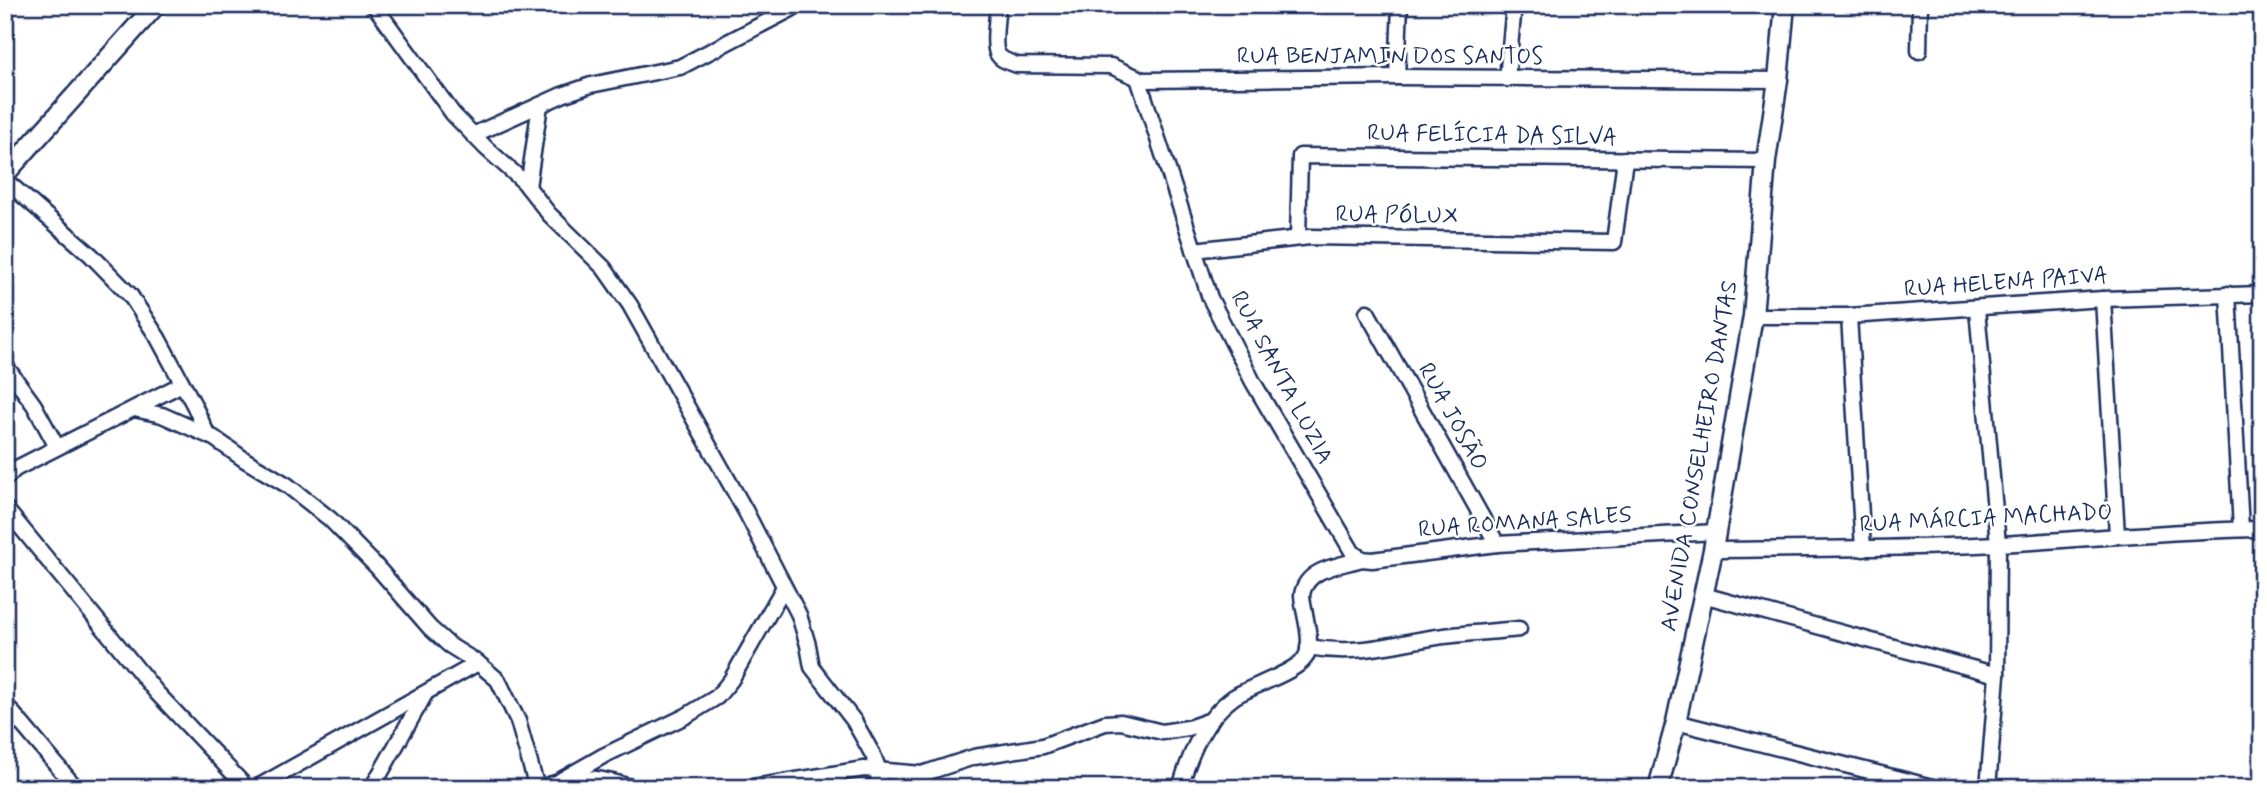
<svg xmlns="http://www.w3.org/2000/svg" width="2267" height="793" viewBox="0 0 2267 793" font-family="Mynerve,sans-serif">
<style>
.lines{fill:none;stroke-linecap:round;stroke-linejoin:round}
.minor-casing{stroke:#1b2f5e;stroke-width:19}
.tertiary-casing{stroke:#1b2f5e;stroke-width:23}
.minor{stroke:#fff;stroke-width:14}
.tertiary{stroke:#fff;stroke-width:18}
.labels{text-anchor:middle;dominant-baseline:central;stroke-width:5;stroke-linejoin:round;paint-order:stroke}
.street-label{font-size:23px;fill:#1b2f5e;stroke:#fff}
</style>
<rect width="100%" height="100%" fill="#fff"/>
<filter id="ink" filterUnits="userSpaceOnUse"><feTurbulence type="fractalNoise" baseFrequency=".0143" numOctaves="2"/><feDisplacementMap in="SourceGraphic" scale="14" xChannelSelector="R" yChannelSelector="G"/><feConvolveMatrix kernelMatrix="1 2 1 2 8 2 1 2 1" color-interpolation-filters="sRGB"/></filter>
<g filter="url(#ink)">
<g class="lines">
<g class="minor-casing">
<g id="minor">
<path d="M374 5 453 114 486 148 524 182 549 214 604 268 630 305 746 512 799 615 808 645 812 667 854 721 873 755 880 773 876 788"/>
<path d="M998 5C997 16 993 44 997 53 1001 61 1010 62 1017 65L1111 66 1143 80 1397 77 1778 80"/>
<path d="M1919 51 1920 5"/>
<path d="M1397 77 1400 5"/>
<path d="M1138 78 1210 298 1253 382 1353 553 1362 559 1372 560 1497 544 1716 532"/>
<path d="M1507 79 1514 5"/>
<path d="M473 135 562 95 591 85 680 67 799 5"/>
<path d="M5 180 91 255 130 295 158 338 194 405 207 434"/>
<path d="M528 187 540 105"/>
<path d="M1298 238 1300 156 1766 161"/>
<path d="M1194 250 1310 237 1614 242 1625 159"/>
<path d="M2228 294 2241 529"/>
<path d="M2103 299 2117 535"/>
<path d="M1977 309 1998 544 1997 675 1988 788"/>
<path d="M1367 312 1497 544"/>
<path d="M1753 316H1849L2103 299 2262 294"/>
<path d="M1849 316 1863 549"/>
<path d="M5 365 34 405 57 447"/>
<path d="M134 409 162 415 214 438 245 460 287 485 330 519 376 566 430 628 449 645 478 663 498 680 518 721 537 788"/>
<path d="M5 479 15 469 182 384"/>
<path d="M5 508 157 693 247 788"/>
<path d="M1713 550C1807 549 1901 549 1996 544 2084 540 2173 530 2262 529"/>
<path d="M1703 595 1997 675"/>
<path d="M1308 647C1357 656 1390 644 1437 637 1464 633 1492 632 1519 629"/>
<path d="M5 704 76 788"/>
<path d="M1676 722 1936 788"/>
<path d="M561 780 603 756 686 716 717 697 731 680 784 587"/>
<path d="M256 788 478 663"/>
<path d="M372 788 425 694"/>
<path d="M540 788C579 774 595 776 634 788"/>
<path d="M747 788 864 769 922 774 974 757 1043 746 1105 723 1121 722 1162 732 1188 728 1211 720"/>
<path d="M1180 788C1190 754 1204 718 1234 697 1250 686 1302 671 1307 654 1313 637 1303 613 1302 595 1306 568 1339 566 1362 559"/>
</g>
</g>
<g class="tertiary-casing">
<g id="tertiary">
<path d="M5 174 156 5"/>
<path d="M1658 788 1676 722 1713 550 1753 316 1766 161 1778 80 1785 5"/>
</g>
</g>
<use href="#minor" class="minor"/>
<use href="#tertiary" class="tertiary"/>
</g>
</g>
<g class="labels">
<g class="street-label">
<text x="1390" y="57">RUA BENJAMIN DOS SANTOS</text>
<text transform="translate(1492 136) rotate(1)">RUA FELÍCIA DA SILVA</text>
<text transform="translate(1397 216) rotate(1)">RUA PÓLUX</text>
<text transform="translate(2006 283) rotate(-4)">RUA HELENA PAIVA</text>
<text transform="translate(1281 378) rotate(62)">RUA SANTA LUZIA</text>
<text transform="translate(1452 417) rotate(61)">RUA JOSÃO</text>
<text transform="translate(1700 456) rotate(-80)">AVENIDA CONSELHEIRO DANTAS</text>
<text transform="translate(1986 519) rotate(-3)">RUA MÁRCIA MACHADO</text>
<text transform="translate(1525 523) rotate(-4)">RUA ROMANA SALES</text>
</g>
</g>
<rect width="2267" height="793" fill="none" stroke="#fff" stroke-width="28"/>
<rect x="14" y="14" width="2239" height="765" fill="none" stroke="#1b2f5e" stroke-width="2.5" filter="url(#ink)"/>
</svg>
